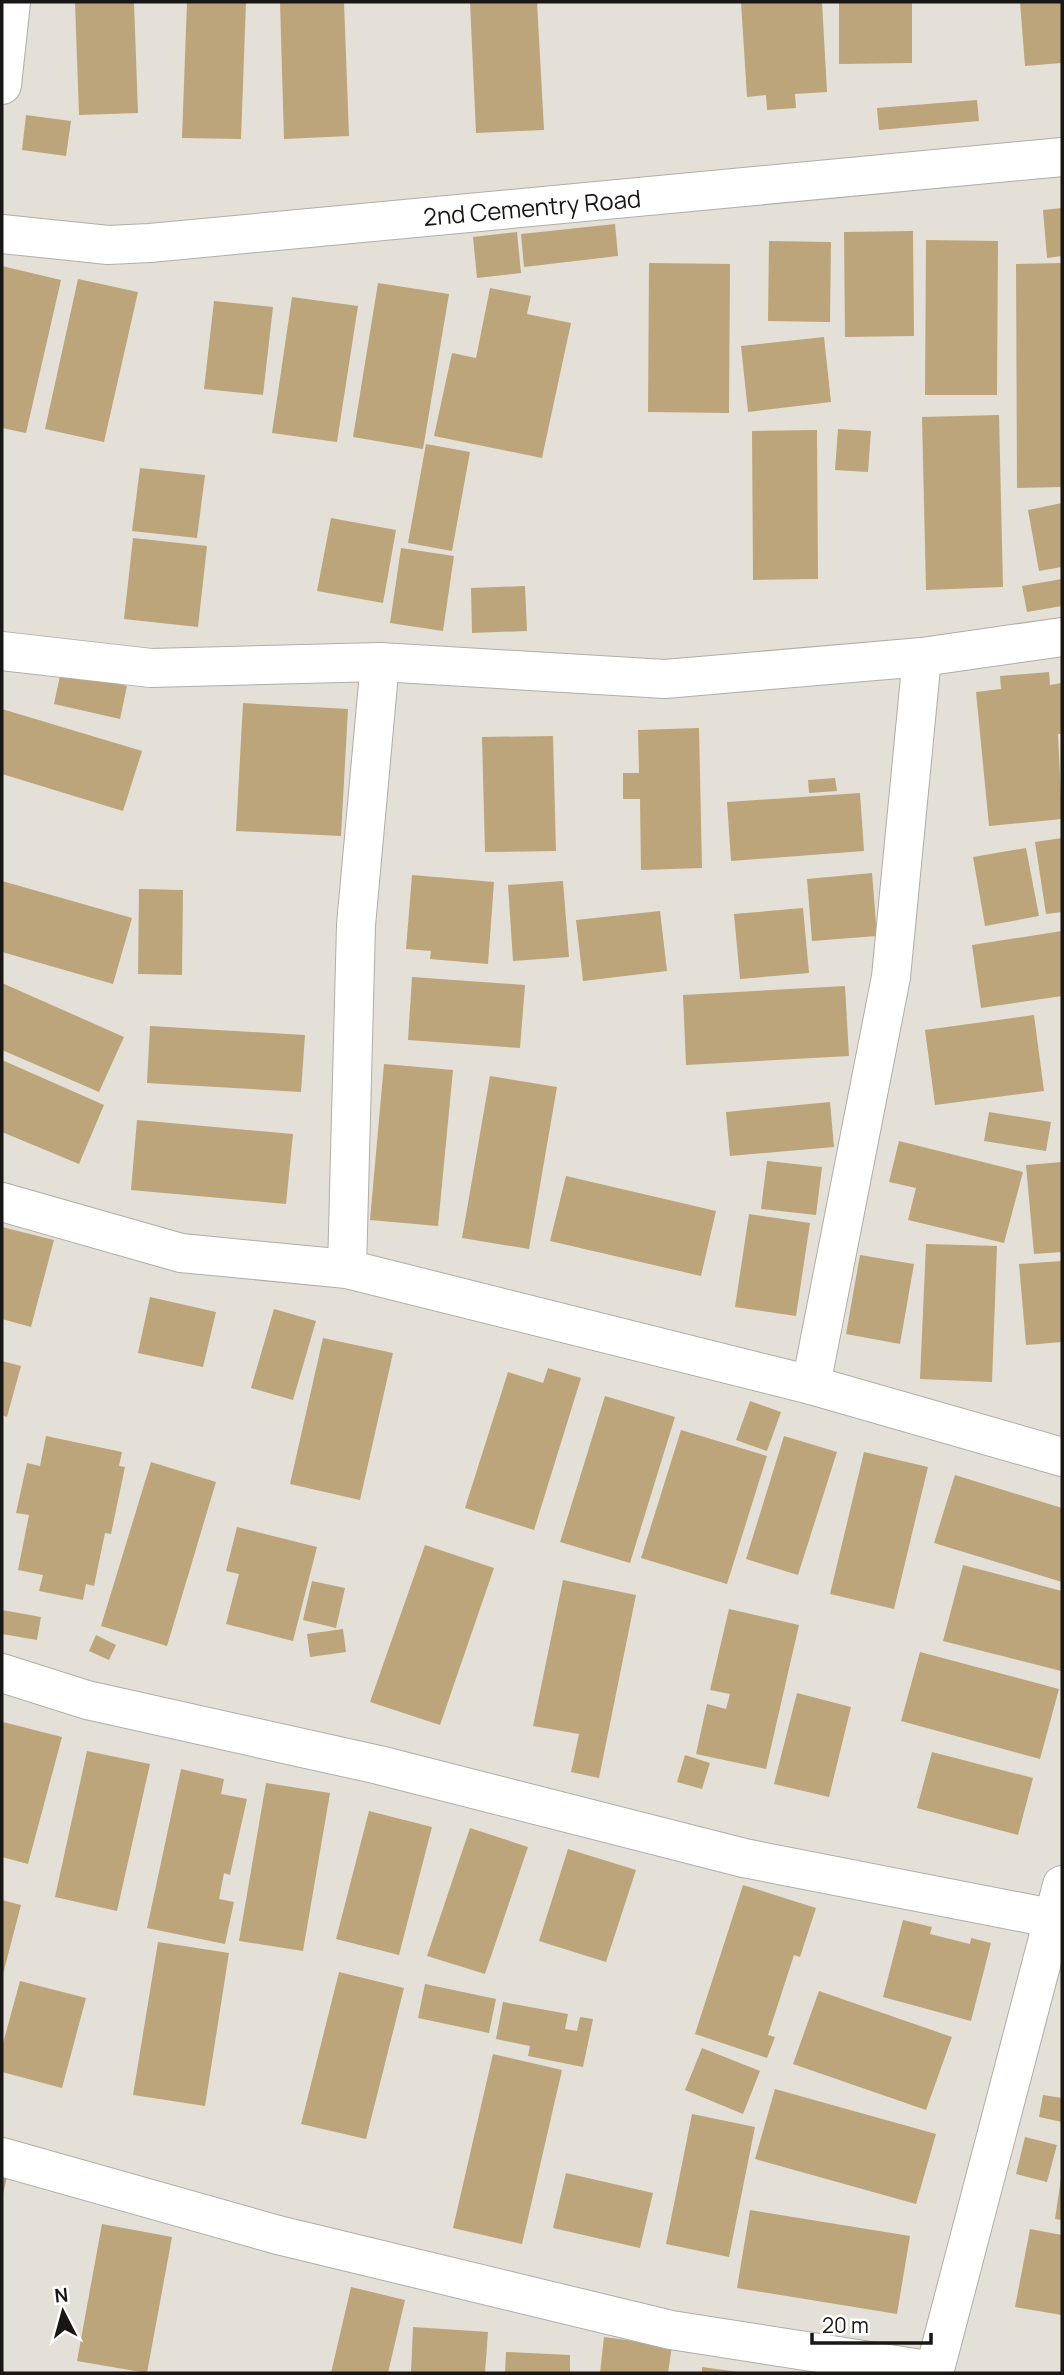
<svg xmlns="http://www.w3.org/2000/svg" width="1064" height="2375" viewBox="0 0 1064 2375" font-family="Manrope,sans-serif">
<style>
.building{fill:#bca47b}
.lines{fill:none;stroke-linecap:round;stroke-linejoin:round}
.minor-casing{stroke:#b1ada6;stroke-width:40}
.minor{stroke:#fff;stroke-width:38}
.labels{text-anchor:middle;dominant-baseline:central;stroke-width:5;stroke-linejoin:round;paint-order:stroke}
.street-label{font-size:24px;fill:#191715;stroke:#fff}
</style>
<rect width="100%" height="100%" fill="#e4e0d8"/>
<g class="building">
<path d="M75 2H134L138 113 79 115Z"/>
<path d="M187 2H246L241 139 182 138Z"/>
<path d="M280 2H344L349 136 284 139Z"/>
<path d="M470 2H537L544 130 476 133Z"/>
<path d="M741 2H822L827 92 795 94 796 108 767 110 766 95 747 97Z"/>
<path d="M839 2H912V63L839 64Z"/>
<path d="M1020 2H1062V63L1025 66Z"/>
<path d="M977 100 979 121 879 130 877 108Z"/>
<path d="M26 115 71 121 66 156 22 150Z"/>
<path d="M1062 208V256L1047 258 1043 210Z"/>
<path d="M615 224 618 256 524 267 521 234Z"/>
<path d="M913 231 914 336 845 337 844 232Z"/>
<path d="M517 232 521 273 477 278 473 237Z"/>
<path d="M926 240 998 241 997 395H925Z"/>
<path d="M769 241 831 242 830 322 768 321Z"/>
<path d="M649 263 730 264 729 413 648 412Z"/>
<path d="M1062 263V487L1017 488 1016 264Z"/>
<path d="M2 266 61 280 26 433 2 428Z"/>
<path d="M78 279 138 292 104 442 45 429Z"/>
<path d="M378 283 449 294 423 449 353 437Z"/>
<path d="M490 288 531 296 527 314 571 323 542 458 434 436 452 353 476 358Z"/>
<path d="M292 297 358 306 337 442 272 433Z"/>
<path d="M214 301 273 307 263 395 204 389Z"/>
<path d="M824 337 831 402 748 412 741 346Z"/>
<path d="M999 415 1003 587 926 590 922 417Z"/>
<path d="M838 429 871 431 868 472 835 470Z"/>
<path d="M817 430 818 579 753 580 752 431Z"/>
<path d="M426 444 470 452 452 551 408 543Z"/>
<path d="M140 468 205 475 197 538 132 531Z"/>
<path d="M1062 503V567L1039 571 1028 510Z"/>
<path d="M331 518 396 530 383 603 317 591Z"/>
<path d="M133 538 207 546 198 627 124 619Z"/>
<path d="M401 548 454 556 443 631 390 623Z"/>
<path d="M1062 579V606L1027 612 1022 586Z"/>
<path d="M525 586 527 631 472 633 471 588Z"/>
<path d="M61 671 127 686 120 719 54 704Z"/>
<path d="M1049 672 1050 685 1062 683V734H1058L1062 819 989 826 976 692 1001 689 1000 676Z"/>
<path d="M243 703 348 709 341 836 236 831Z"/>
<path d="M2 709 142 751 123 811 2 774Z"/>
<path d="M699 728 702 868 641 870 640 799H623V773H639L638 730Z"/>
<path d="M553 736 556 851 485 852 482 737Z"/>
<path d="M835 778 837 791 809 793 808 780Z"/>
<path d="M860 793 864 851 731 861 727 802Z"/>
<path d="M1062 838V912L1046 914 1035 842Z"/>
<path d="M1026 848 1039 916 985 926 973 857Z"/>
<path d="M872 873 877 936 812 941 807 879Z"/>
<path d="M412 875 494 882 488 964 430 959 431 951 406 949Z"/>
<path d="M2 881 132 918 113 984 2 952Z"/>
<path d="M563 881 569 957 513 961 508 885Z"/>
<path d="M139 889 183 890 182 975 138 974Z"/>
<path d="M803 908 809 973 740 979 734 914Z"/>
<path d="M660 911 667 971 583 981 576 920Z"/>
<path d="M1062 931V996L981 1008 972 945Z"/>
<path d="M412 977 525 985 520 1048 408 1040Z"/>
<path d="M2 983 124 1037 99 1092 2 1050Z"/>
<path d="M845 986 849 1056 686 1065 683 995Z"/>
<path d="M1034 1015 1044 1091 935 1105 925 1030Z"/>
<path d="M150 1026 305 1035 301 1092 147 1083Z"/>
<path d="M2 1060 104 1105 79 1164 2 1132Z"/>
<path d="M384 1064 453 1070 438 1226 370 1220Z"/>
<path d="M490 1076 557 1087 529 1249 462 1238Z"/>
<path d="M830 1102 834 1147 730 1156 726 1112Z"/>
<path d="M989 1112 1051 1122 1046 1151 984 1141Z"/>
<path d="M137 1120 293 1134 286 1204 131 1190Z"/>
<path d="M899 1141 1023 1172 1004 1243 908 1220 916 1188 889 1182Z"/>
<path d="M767 1161 822 1167 816 1215 761 1209Z"/>
<path d="M1062 1162V1252L1034 1254 1026 1165Z"/>
<path d="M566 1176 716 1211 701 1276 550 1241Z"/>
<path d="M749 1214 810 1223 796 1316 735 1307Z"/>
<path d="M2 1227 54 1240 31 1327 2 1319Z"/>
<path d="M926 1244 997 1246 992 1382 920 1379Z"/>
<path d="M860 1255 914 1264 900 1344 846 1334Z"/>
<path d="M1062 1261V1342L1026 1345 1019 1264Z"/>
<path d="M150 1297 216 1312 203 1367 138 1353Z"/>
<path d="M274 1309 316 1321 293 1400 251 1388Z"/>
<path d="M323 1338 393 1353 360 1500 290 1484Z"/>
<path d="M2 1361 21 1366 7 1417 2 1415Z"/>
<path d="M548 1368 581 1378 534 1530 465 1508 508 1372 543 1383Z"/>
<path d="M605 1396 675 1417 630 1563 560 1542Z"/>
<path d="M750 1401 781 1412 767 1451 736 1440Z"/>
<path d="M681 1430 767 1456 727 1584 641 1558Z"/>
<path d="M46 1436 122 1452 119 1466 125 1467 111 1534 105 1533 94 1586 86 1584 83 1600 39 1591 43 1575 18 1570 29 1515 16 1513 27 1463 40 1466Z"/>
<path d="M784 1436 837 1452 798 1575 746 1559Z"/>
<path d="M864 1452 928 1467 894 1609 830 1594Z"/>
<path d="M151 1462 216 1482 167 1646 101 1626Z"/>
<path d="M955 1475 1062 1508V1582L934 1543Z"/>
<path d="M237 1527 317 1547 293 1641 226 1624 239 1574 226 1571Z"/>
<path d="M425 1545 494 1568 440 1725 370 1702Z"/>
<path d="M963 1565 1062 1591 1061 1671 943 1641Z"/>
<path d="M563 1580 636 1595 599 1778 571 1772 579 1734 533 1726Z"/>
<path d="M312 1581 345 1588 336 1628 303 1620Z"/>
<path d="M729 1609 799 1625 766 1769 696 1754 707 1704 726 1709 730 1694 710 1690Z"/>
<path d="M2 1610 41 1617 37 1640 2 1634Z"/>
<path d="M343 1629 346 1652 310 1657 307 1634Z"/>
<path d="M96 1635 116 1645 109 1660 89 1651Z"/>
<path d="M920 1652 1059 1689 1040 1759 901 1721Z"/>
<path d="M797 1693 851 1707 829 1797 774 1784Z"/>
<path d="M3 1722 62 1737 28 1864 2 1857Z"/>
<path d="M87 1751 150 1764 117 1911 55 1897Z"/>
<path d="M932 1752 1033 1778 1018 1835 917 1808Z"/>
<path d="M685 1755 710 1763 702 1789 677 1782Z"/>
<path d="M181 1769 224 1779 221 1794 247 1799 230 1875 224 1873 219 1899 234 1902 225 1944 147 1928Z"/>
<path d="M266 1783 330 1793 303 1951 239 1941Z"/>
<path d="M369 1811 432 1827 399 1955 336 1939Z"/>
<path d="M470 1828 528 1847 485 1974 427 1956Z"/>
<path d="M568 1849 636 1870 606 1962 539 1941Z"/>
<path d="M743 1885 816 1908 800 1957 794 1955 768 2035 775 2037 767 2058 695 2034Z"/>
<path d="M2 1900 21 1905 3 1974H2Z"/>
<path d="M903 1920 932 1927 930 1934 970 1944 971 1938 991 1943 971 2021 883 1997Z"/>
<path d="M158 1942 229 1953 205 2106 133 2095Z"/>
<path d="M339 1972 404 1988 366 2139 301 2124Z"/>
<path d="M20 1981 86 1998 62 2088 2 2072V2047Z"/>
<path d="M425 1984 496 1999 489 2033 418 2018Z"/>
<path d="M819 1991 952 2037 926 2110 793 2064Z"/>
<path d="M503 2002 568 2014 565 2029 577 2031 580 2017 593 2019 583 2067 528 2056 530 2046 496 2039Z"/>
<path d="M702 2048 760 2071 743 2114 685 2090Z"/>
<path d="M493 2054 562 2070 522 2244 453 2228Z"/>
<path d="M775 2089 936 2134 916 2204 755 2159Z"/>
<path d="M1043 2095 1062 2098V2122L1039 2117Z"/>
<path d="M692 2114 755 2127 729 2257 666 2244Z"/>
<path d="M1025 2137 1057 2145 1047 2182 1016 2174Z"/>
<path d="M2 2167 9 2169 3 2194 2 2193Z"/>
<path d="M566 2173 653 2193 640 2248 553 2228Z"/>
<path d="M1061 2178H1062V2220L1055 2219Z"/>
<path d="M750 2210 910 2236 897 2314 737 2288Z"/>
<path d="M102 2224 172 2237 147 2373 77 2361Z"/>
<path d="M1030 2229 1062 2235V2315L1015 2307Z"/>
<path d="M351 2287 405 2300 388 2373H331Z"/>
<path d="M413 2327 488 2332 485 2373H411Z"/>
<path d="M604 2337 672 2346 668 2373H600Z"/>
<path d="M506 2352 570 2355V2373H505Z"/>
<path d="M702 2367 738 2372V2373H702Z"/>
</g>
<g class="lines">
<g class="minor-casing">
<g id="minor">
<path d="M2 85 11 2"/>
<path d="M2 234 108 245 150 243 1062 157"/>
<path d="M2 651 151 668 380 662 665 679 922 657 1062 637"/>
<path d="M2 1202 181 1253 347 1269 811 1385 1062 1457"/>
<path d="M347 1269 356 925 380 662"/>
<path d="M811 1385 891 977 922 657"/>
<path d="M2 1673 87 1700 379 1765 744 1858 1051 1918"/>
<path d="M2 2157 278 2235 671 2330 934 2371"/>
<path d="M934 2373 1062 1885"/>
</g>
</g>
<use href="#minor" class="minor"/>
</g>
<g class="labels">
<g class="street-label">
<text transform="translate(532 207) rotate(-5)">2nd Cementry Road</text>
</g>
</g>
<rect width="1064" height="2375" fill="none" stroke="#191715" stroke-width="7"/>
<g transform="translate(63 2312) rotate(354)" stroke="#ffffff" stroke-width="5" paint-order="stroke">
<path d="M0-5L12 26L0 18L-12 26Z" fill="#191715"/>
<text y="-10" font-size="19" font-weight="bold" text-anchor="middle" fill="#191715">N</text>
</g>
<path d="M812 2333v10h119v-10" fill="none" stroke="#191715" stroke-width="3.5"/>
<text x="822" y="2333" font-size="21" fill="#191715" stroke="#ffffff" stroke-width="5" paint-order="stroke">20 m</text>
</svg>
